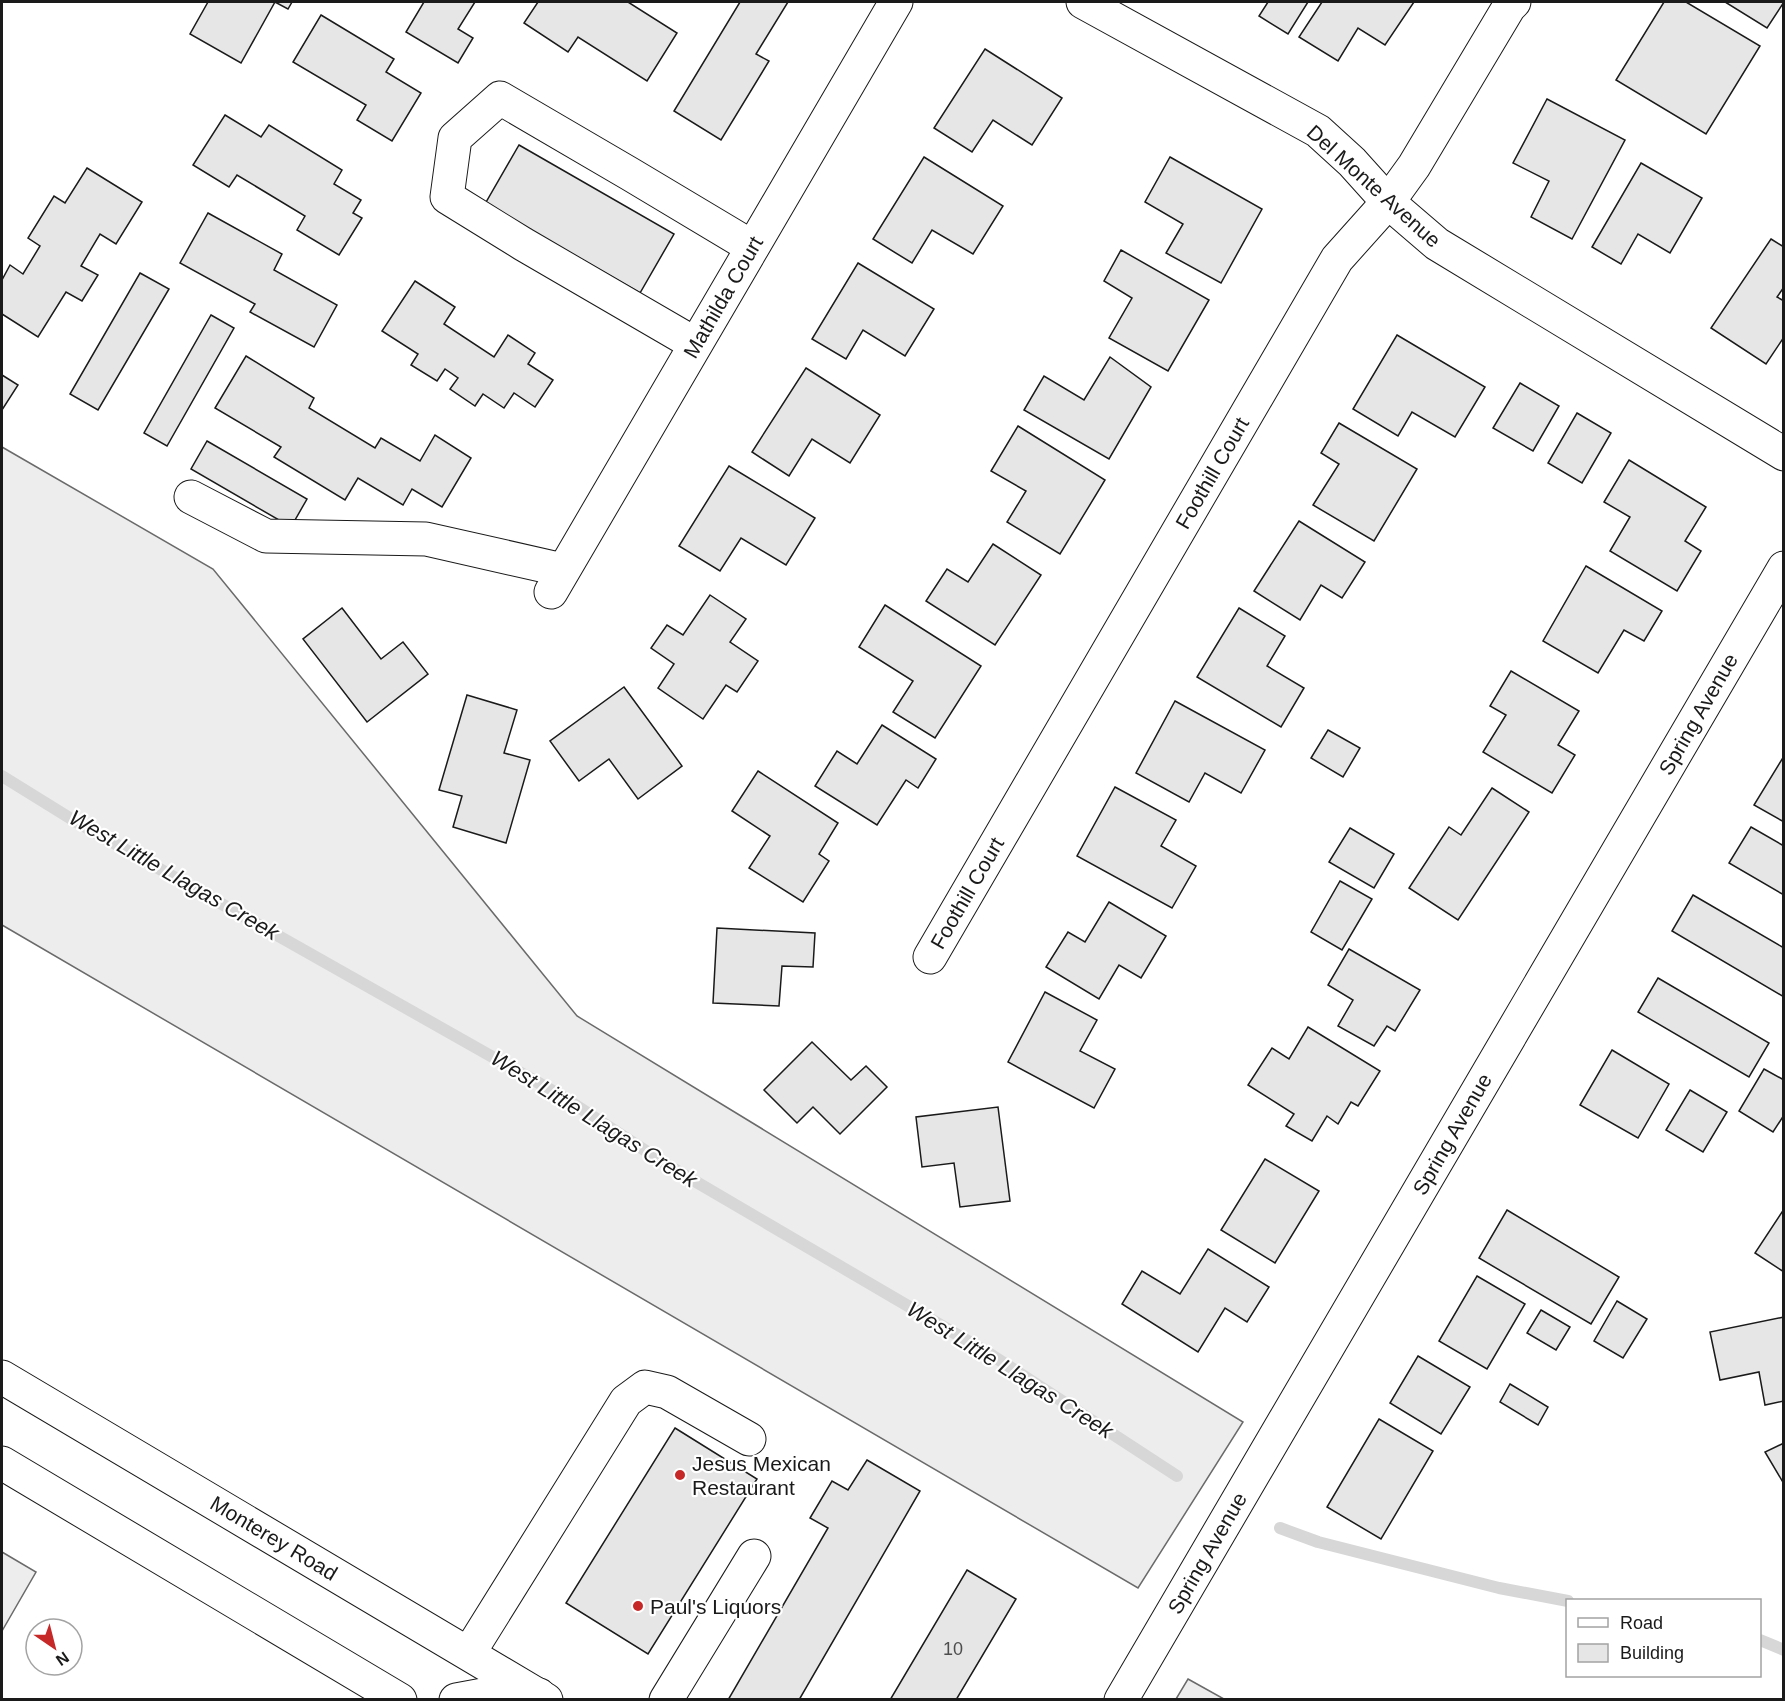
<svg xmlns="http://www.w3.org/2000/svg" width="1785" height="1701" viewBox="0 0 1785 1701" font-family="Helvetica,sans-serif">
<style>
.built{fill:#ededed;stroke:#6a6a6a;stroke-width:1.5}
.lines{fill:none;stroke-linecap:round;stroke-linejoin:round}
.stream{stroke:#d7d7d7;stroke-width:12}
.building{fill:#e6e6e6;stroke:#1a1a1a;stroke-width:1.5}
.minor-casing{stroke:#1a1a1a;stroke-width:35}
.major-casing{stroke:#1a1a1a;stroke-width:35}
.minor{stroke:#fff;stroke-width:33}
.major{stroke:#fff;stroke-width:33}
.poi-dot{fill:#c62828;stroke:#fff;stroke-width:2}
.labels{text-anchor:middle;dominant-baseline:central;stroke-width:4.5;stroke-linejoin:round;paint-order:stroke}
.number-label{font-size:18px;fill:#4d4d4d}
.street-label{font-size:21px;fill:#1a1a1a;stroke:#fff}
.poi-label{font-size:21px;fill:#1a1a1a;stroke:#fff;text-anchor:start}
.water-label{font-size:22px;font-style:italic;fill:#1a1a1a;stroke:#fff}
</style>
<rect width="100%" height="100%" fill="#fff"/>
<g class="built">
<path d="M2 447 213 569 577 1016 1243 1422 1138 1588 2 925Z"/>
<path d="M2 1552 36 1572 2 1631Z"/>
<path d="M1188 1679 1224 1699H1176Z"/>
</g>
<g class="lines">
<g class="stream">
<path d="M2 776 73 820 560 1095 669 1166 990 1354 1177 1476"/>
<path d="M1280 1528 1318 1542 1499 1588 1568 1601"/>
<path d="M1760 1640 1784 1650"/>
</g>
</g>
<g class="building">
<path d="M208 2H292L288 9 275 2 241 63 190 34Z"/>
<path d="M423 2H475L458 29 473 38 458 63 406 32 424 2Z"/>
<path d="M538 2H628L677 33 647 81 578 37 568 52 524 23Z"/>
<path d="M740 2H788L756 54 769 61 721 140 674 111Z"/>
<path d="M1268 2H1308L1288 34 1259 16Z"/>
<path d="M1322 2H1414L1385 45 1358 28 1338 61 1299 37Z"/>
<path d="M1664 2H1686L1760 46 1706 134 1616 80Z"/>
<path d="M1725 2H1784L1767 28Z"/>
<path d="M321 15 394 59 386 72 421 93 392 141 357 120 366 105 293 62Z"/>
<path d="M985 49 1062 98 1032 145 993 120 972 152 934 128Z"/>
<path d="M1547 99 1625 140 1572 239 1531 217 1549 181 1513 163Z"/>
<path d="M225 115 261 137 269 125 342 170 334 184 361 200 353 213 362 218 339 255 297 230 305 216 237 175 229 187 193 165Z"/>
<path d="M519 145 674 234 640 293 485 204Z"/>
<path d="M924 157 1003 206 973 254 932 230 912 263 873 239Z"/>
<path d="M1170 157 1262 209 1221 283 1166 253 1183 224 1145 202Z"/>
<path d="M1641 163 1702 198 1670 253 1638 234 1621 264 1592 247Z"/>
<path d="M87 168 142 202 116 244 100 234 81 266 98 275 82 301 66 292 38 337 2 314V280L10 265 23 274 40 246 28 238 54 196 65 203Z"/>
<path d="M208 213 282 254 274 270 337 305 314 347 250 312 255 304 180 263Z"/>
<path d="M1771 239 1784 247V287L1777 297 1784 301V337L1766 364 1711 328Z"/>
<path d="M1121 250 1209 300 1168 371 1109 338 1132 298 1104 281Z"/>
<path d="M858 263 934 309 905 356 863 330 846 359 812 339Z"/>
<path d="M140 273 169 289 98 410 70 394Z"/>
<path d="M415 281 455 307 444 324 494 357 508 335 535 353 528 364 553 380 535 407 514 393 504 408 483 394 475 406 450 389 458 378 445 369 437 381 411 365 418 354 382 331Z"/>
<path d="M211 315 234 328 167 446 144 433Z"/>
<path d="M1397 335 1485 387 1455 437 1412 412 1398 436 1353 409Z"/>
<path d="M246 356 314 398 309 408 375 448 381 438 420 461 435 435 471 458 442 507 412 489 403 505 358 478 345 500 274 457 281 447 215 408Z"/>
<path d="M1110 357 1151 387 1109 459 1024 410 1044 376 1084 400Z"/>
<path d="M806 368 880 415 850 463 812 439 789 476 752 452Z"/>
<path d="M2 375 18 385 2 410Z"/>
<path d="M1520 383 1559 406 1533 451 1493 428Z"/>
<path d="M1577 413 1611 433 1582 483 1548 463Z"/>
<path d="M1339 423 1417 469 1374 541 1313 505 1339 464 1321 453Z"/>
<path d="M1018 426 1105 480 1060 554 1007 522 1026 491 991 471Z"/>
<path d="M207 441 307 499 291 527 191 469Z"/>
<path d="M1629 460 1706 507 1685 541 1701 551 1677 591 1610 551 1630 517 1604 502Z"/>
<path d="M729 466 815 518 786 565 741 538 720 571 679 546Z"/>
<path d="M1299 521 1365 562 1342 598 1321 585 1300 620 1254 591Z"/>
<path d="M993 544 1041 575 995 645 926 601 947 569 968 582Z"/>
<path d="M1586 566 1662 611 1644 641 1624 630 1598 673 1543 641Z"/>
<path d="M710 595 746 619 730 642 758 661 737 692 726 685 703 719 658 688 674 664 651 648 667 625 683 635Z"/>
<path d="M885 605 981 666 935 738 893 712 913 681 859 647Z"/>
<path d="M342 608 381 659 403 642 428 674 367 722 303 639Z"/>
<path d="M1239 608 1285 636 1267 666 1304 688 1281 727 1197 677Z"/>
<path d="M1511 671 1579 711 1558 745 1575 755 1552 793 1483 752 1506 715 1490 706Z"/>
<path d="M624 687 682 766 638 799 609 759 579 781 550 741Z"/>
<path d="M467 695 517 710 504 753 530 760 506 843 453 827 462 796 439 790Z"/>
<path d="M1175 701 1265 750 1241 793 1205 773 1189 802 1136 773Z"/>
<path d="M882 725 936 759 918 788 906 780 877 825 815 786 837 751 857 764Z"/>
<path d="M1328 730 1360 748 1343 777 1311 758Z"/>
<path d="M1784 756V822L1754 805Z"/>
<path d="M758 771 838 823 819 854 829 861 803 902 749 868 770 836 732 811Z"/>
<path d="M1115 787 1176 820 1161 846 1196 866 1172 908 1077 856Z"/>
<path d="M1492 788 1529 812 1458 920 1409 888 1449 827 1461 835Z"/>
<path d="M1751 827 1784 846V895L1729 863Z"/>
<path d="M1350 828 1394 854 1374 888 1329 862Z"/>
<path d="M1340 881 1372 899 1342 950 1311 932Z"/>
<path d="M1693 895 1784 948V997L1672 931Z"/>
<path d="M1109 902 1166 936 1141 978 1119 965 1099 999 1046 967 1068 932 1085 942Z"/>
<path d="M717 928 815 933 813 967 782 966 779 1006 713 1003Z"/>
<path d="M1349 949 1420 990 1395 1031 1387 1026 1374 1046 1338 1026 1353 1000 1328 985Z"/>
<path d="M1658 978 1769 1043 1749 1077 1638 1012Z"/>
<path d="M1045 992 1097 1020 1080 1051 1115 1069 1094 1108 1008 1062Z"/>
<path d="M1308 1027 1380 1071 1358 1106 1351 1102 1338 1124 1327 1116 1312 1141 1286 1126 1294 1114 1248 1085 1272 1048 1289 1059Z"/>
<path d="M812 1042 851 1080 866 1066 887 1087 840 1134 813 1107 797 1123 764 1090Z"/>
<path d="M1612 1050 1669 1084 1638 1138 1580 1105Z"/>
<path d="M1764 1069 1784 1080V1115L1773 1132 1739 1111Z"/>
<path d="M1690 1090 1727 1112 1703 1152 1666 1130Z"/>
<path d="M998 1107 1010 1201 960 1207 954 1163 922 1167 916 1117Z"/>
<path d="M1265 1159 1319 1191 1275 1263 1221 1230Z"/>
<path d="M1784 1209V1272L1755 1253Z"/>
<path d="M1507 1210 1619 1277 1591 1324 1479 1258Z"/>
<path d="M1208 1249 1269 1287 1247 1322 1225 1308 1198 1352 1122 1304 1142 1271 1180 1294Z"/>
<path d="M1477 1276 1525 1304 1487 1369 1439 1341Z"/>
<path d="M1617 1301 1647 1319 1623 1358 1594 1341Z"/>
<path d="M1541 1310 1570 1327 1556 1350 1527 1333Z"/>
<path d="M1784 1317V1401L1765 1405 1759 1372 1720 1380 1710 1332Z"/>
<path d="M1418 1356 1470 1387 1441 1434 1390 1403Z"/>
<path d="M1510 1384 1548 1407 1538 1425 1500 1402Z"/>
<path d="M1379 1419 1433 1451 1381 1539 1327 1507Z"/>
<path d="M675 1428 757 1479 648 1654 566 1603Z"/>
<path d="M1784 1443V1484L1765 1452Z"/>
<path d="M867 1460 920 1491 799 1700H728L828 1528 810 1518 832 1481 848 1490Z"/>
<path d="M967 1570 1016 1599 956 1700H890Z"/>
</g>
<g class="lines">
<g class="minor-casing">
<g id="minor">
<path d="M1083 2 1318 131 1352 162 1388 202 1437 244 1784 454"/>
<path d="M695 344 523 244 447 197 455 138 500 98 630 174 752 247"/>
<path d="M191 497 266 536 426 539 563 570"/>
<path d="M551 592 896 2"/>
<path d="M930 957 1337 259 1388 202 1414 166 1509 7 1514 2"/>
<path d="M469 1653 626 1401 645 1387 667 1392 749 1439"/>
<path d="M666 1700 754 1556"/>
<path d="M1121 1700 1784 568"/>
</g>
</g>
<g class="major-casing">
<g id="major">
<path d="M2 1377 546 1700"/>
<path d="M2 1463 400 1700"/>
<path d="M456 1700 483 1695H539"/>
</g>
</g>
<use href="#minor" class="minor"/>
<use href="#major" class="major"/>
</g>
<g class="poi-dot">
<circle cx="680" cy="1475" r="6"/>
<circle cx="638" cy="1606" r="6"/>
</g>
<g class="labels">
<g class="number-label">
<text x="953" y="1649">10</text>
</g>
<g class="street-label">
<text transform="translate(1374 186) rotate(42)">Del Monte Avenue</text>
<text transform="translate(723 297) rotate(-60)">Mathilda Court</text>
<text transform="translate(1212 473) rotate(-60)">Foothill Court</text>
<text transform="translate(1698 714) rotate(-60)">Spring Avenue</text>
<text transform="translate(967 893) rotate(-60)">Foothill Court</text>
<text transform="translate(1452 1134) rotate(-60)">Spring Avenue</text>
<text transform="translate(274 1538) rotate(31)">Monterey Road</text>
<text transform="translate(1207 1553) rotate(-60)">Spring Avenue</text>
</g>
<g class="poi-label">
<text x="692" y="1463">Jesus Mexican<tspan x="692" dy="24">Restaurant</tspan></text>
<text x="650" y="1606">Paul's Liquors</text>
</g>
<g class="water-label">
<text transform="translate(174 875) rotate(30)">West Little Llagas Creek</text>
<text transform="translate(594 1119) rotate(32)">West Little Llagas Creek</text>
<text transform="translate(1010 1370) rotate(32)">West Little Llagas Creek</text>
</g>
</g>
<rect width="1785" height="1701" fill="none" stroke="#1a1a1a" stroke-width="6"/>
<rect x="1566" y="1599" width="195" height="78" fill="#ffffff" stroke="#a3a3a3" stroke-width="1.5"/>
<rect x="1578" y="1618" width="30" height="9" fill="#ffffff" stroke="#a3a3a3" stroke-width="1.5"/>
<text x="1620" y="1629" font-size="18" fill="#1a1a1a">Road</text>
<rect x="1578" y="1644" width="30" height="18" fill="#e6e6e6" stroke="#a3a3a3" stroke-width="1.5"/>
<text x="1620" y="1659" font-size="18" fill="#1a1a1a">Building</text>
<g transform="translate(54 1647) rotate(145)"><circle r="28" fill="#ffffff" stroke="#a3a3a3" stroke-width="1.5"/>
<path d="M0-4.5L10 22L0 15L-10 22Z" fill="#c62828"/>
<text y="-9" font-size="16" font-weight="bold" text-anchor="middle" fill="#1a1a1a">N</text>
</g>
</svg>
